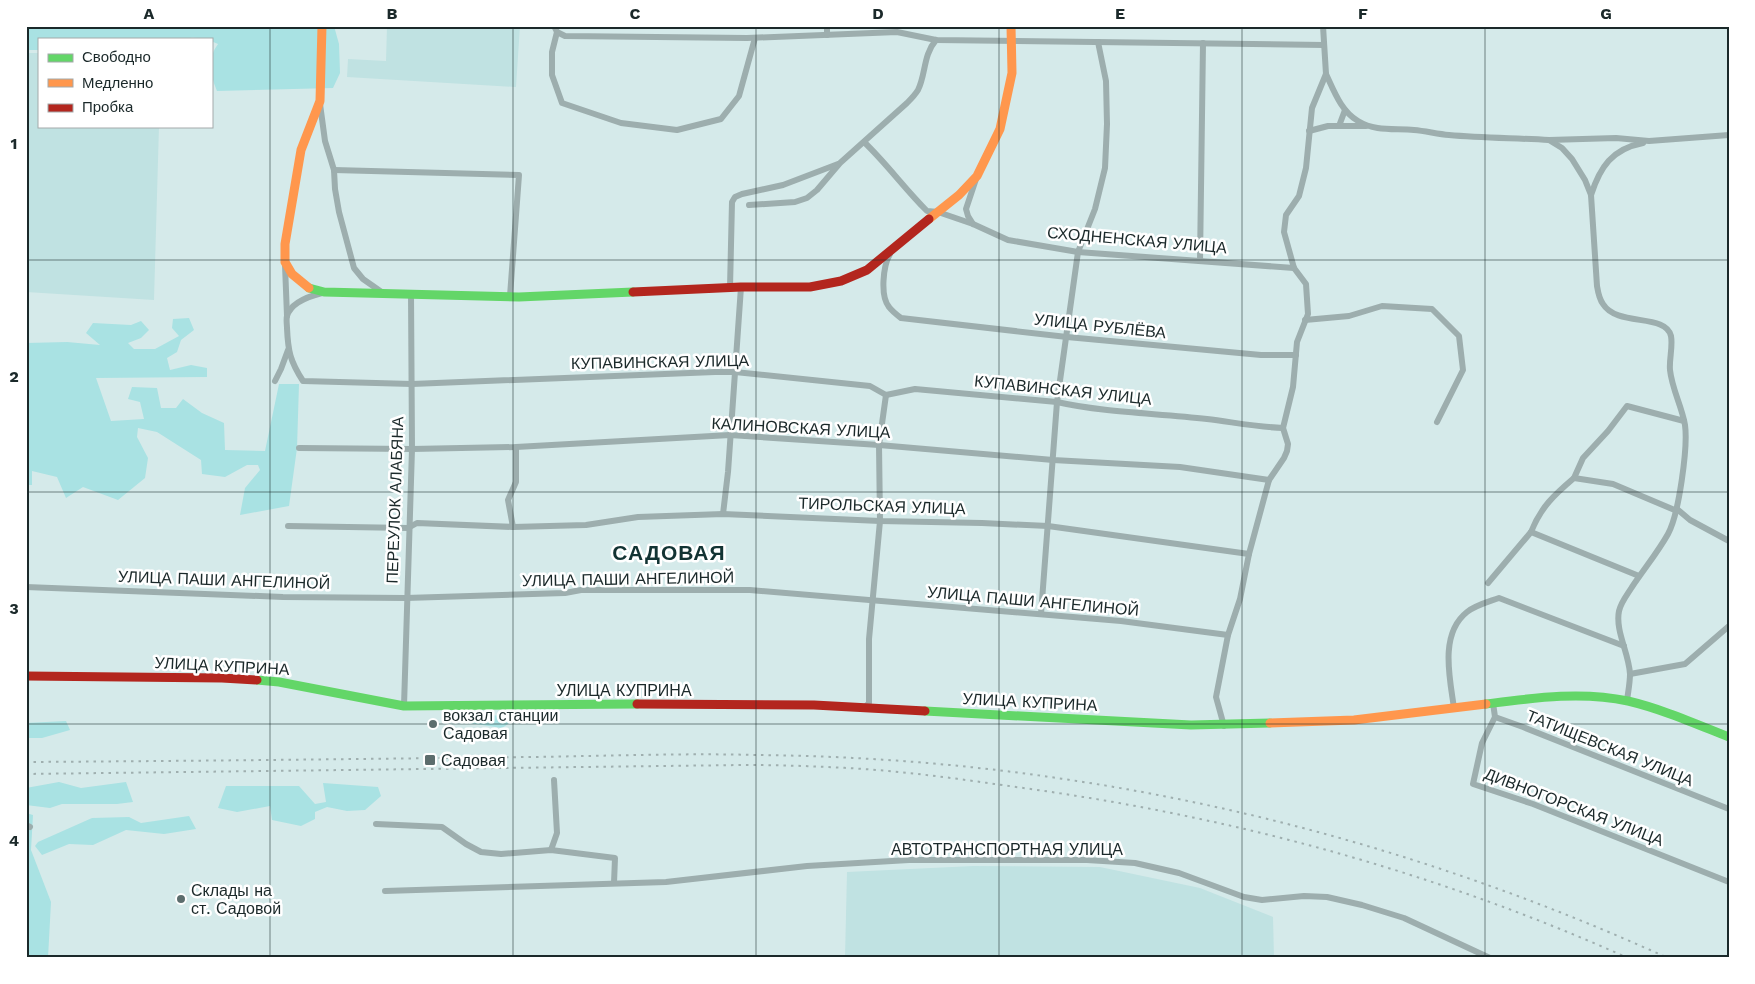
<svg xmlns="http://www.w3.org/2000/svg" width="1755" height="984" viewBox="0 0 1755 984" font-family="'Work Sans',sans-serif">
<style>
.built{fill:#c0e2e2}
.green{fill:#a9e2e3}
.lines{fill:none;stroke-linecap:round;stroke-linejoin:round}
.street{stroke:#9daeae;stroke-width:6}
.fast{stroke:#63d668;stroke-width:9}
.slow{stroke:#ff974d;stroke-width:9}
.jam{stroke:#b3261e;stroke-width:9}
.rail{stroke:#9fafaf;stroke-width:2;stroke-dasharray:2.5 5;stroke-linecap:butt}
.grid{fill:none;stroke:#1b292a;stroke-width:1;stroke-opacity:0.55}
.poi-dot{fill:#5c6d6d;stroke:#fff;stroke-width:2}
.labels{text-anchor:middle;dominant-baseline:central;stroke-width:5;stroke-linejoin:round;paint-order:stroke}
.street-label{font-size:16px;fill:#1b292a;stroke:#fff}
.poi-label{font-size:16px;fill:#1b292a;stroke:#fff;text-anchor:start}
.district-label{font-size:21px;font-weight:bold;letter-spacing:1px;fill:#123333;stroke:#fff}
.neatline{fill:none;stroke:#1b292a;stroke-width:2}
.grid-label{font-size:16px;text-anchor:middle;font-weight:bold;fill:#1b292a}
</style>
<rect width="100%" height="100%" fill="#d5eaea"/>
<g class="built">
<path d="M387 26H520L516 87 347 77 348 59 386 61Z"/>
<path d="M26 53H39V126H159L154 300 26 292Z"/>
<path d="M973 866 1100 867 1200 888 1273 917 1274 958H845L847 872Z"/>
</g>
<g class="green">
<path d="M26 26H334L339 44 340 73 333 88 217 91C210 74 207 59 218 44L211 41V39C201 39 194 36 185 39H39V50H26Z"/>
<path d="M189 318 194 330 181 340 177 352 167 358 170 370 191 365 207 368V377L96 378 111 421 144 419 140 402 128 399 132 387 157 388 161 408H176L183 399 202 413 224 423 225 450 265 451 279 384H299L297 448 289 506 240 515 245 488 260 470 258 465H247L225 477 202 474 201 460 157 432 138 428 137 437 148 458 145 478 118 500 83 487 66 498 57 477 32 471V485H26V343L67 342 100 345 86 333 93 323 131 325 141 321 149 330 141 338 128 343 134 349H155L179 336 172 328 173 319Z"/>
<path d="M451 714 510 716 516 719 502 728 449 720Z"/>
<path d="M66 721 70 730 42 738H26V723Z"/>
<path d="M59 782 81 788 126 782 133 802 117 804H62L50 808 26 805V788Z"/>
<path d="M323 783 378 787 381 796 365 810 347 811 327 807 315 812V819L301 826 272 820 270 806 237 812 218 808 226 786H299L315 804 326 802Z"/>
<path d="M26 813 33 815 31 850 51 902 48 958H26Z"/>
<path d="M189 816 196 829 164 834 126 830 93 845 69 844 42 855 35 846 38 842 92 818 129 817 141 823Z"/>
</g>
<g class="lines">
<g class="street">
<path d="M554 26 557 32 565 36 747 38 897 32 936 40 1324 45"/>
<path d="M557 32 552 52V75L562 103 621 123 677 130 721 119 739 96 755 38"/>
<path d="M827 35V26"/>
<path d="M1326 74C1334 91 1341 111 1358 121 1376 132 1395 128 1414 130 1426 131 1437 134 1449 135 1482 138 1516 138 1549 140L1562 148 1572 159 1585 180 1591 195 1597 286C1598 292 1599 299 1603 304 1617 327 1666 313 1671 336 1673 347 1669 359 1670 370 1672 389 1682 407 1685 425 1688 447 1679 514 1668 534 1658 552 1644 569 1632 587 1627 595 1621 602 1619 611 1615 631 1629 653 1630 674 1630 683 1628 692 1627 701"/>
<path d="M320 104 325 141 334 170 335 189 339 212 354 268 363 279 383 293"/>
<path d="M1339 126 1345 110"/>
<path d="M1309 131 1328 126H1366"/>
<path d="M1549 140 1616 138 1649 141 1729 135"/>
<path d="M864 142C887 164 904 188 927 211L938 212 973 224 1008 240 1078 252 1294 268"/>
<path d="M334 170 519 175 510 296"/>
<path d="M1591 195C1600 167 1612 149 1643 143"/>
<path d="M749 205 795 202 807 198 817 190 840 163 907 103C911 99 915 95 918 90 926 74 923 55 936 40"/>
<path d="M973 224 968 216 966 209 976 179"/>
<path d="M890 254C883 266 880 296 889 307 892 311 897 315 901 318L1067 337 1261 355H1296"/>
<path d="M1200 261 1203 43"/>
<path d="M285 265 287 316"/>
<path d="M730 288 732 202 735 197 742 194 783 185 838 164"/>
<path d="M322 293C310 296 291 302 287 316 286 319 287 325 287 328 288 351 290 361 303 381L412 384 715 372H735L870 386 886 395 915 389 1057 402C1106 413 1157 413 1207 419 1232 422 1257 427 1283 428"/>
<path d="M1305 320 1349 316 1382 306 1432 309 1459 336 1463 370 1437 422"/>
<path d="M275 381 281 369 288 350"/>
<path d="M299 448 412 449 516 447 730 435 879 445 1053 460 1180 467 1269 480"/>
<path d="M1574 478 1583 458 1608 431 1627 406 1684 421"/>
<path d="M1677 509 1690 520 1729 541"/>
<path d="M723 514 728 472 741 287"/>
<path d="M288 526 408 528 417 523 513 527 508 500 516 482V447"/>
<path d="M513 527 586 525 638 517 723 514 880 521 982 523 1048 526 1249 554"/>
<path d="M1531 532C1541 507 1554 495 1574 478L1613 484 1677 511"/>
<path d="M1488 583 1531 532 1639 576"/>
<path d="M26 587 283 597 406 598 565 593 581 590H750L1121 621 1228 635"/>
<path d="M1041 614 1057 402 1078 252 1095 209 1105 168 1107 124 1106 81 1098 42"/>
<path d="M1630 674 1685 664 1729 626"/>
<path d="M1493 703 1495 717 1523 727 1729 809"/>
<path d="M404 706 412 449 411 294"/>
<path d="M864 708 869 703V639L880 521 879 445 886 395"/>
<path d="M1454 708C1450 679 1439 634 1467 612 1476 605 1488 602 1499 598L1624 646"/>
<path d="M1495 717 1482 743 1473 784 1533 804 1729 882"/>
<path d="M1224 726 1216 697 1228 635 1240 599 1249 554 1269 480 1284 458 1287 451 1288 444 1283 428 1293 387 1297 342 1308 314 1306 284 1294 268 1284 232 1286 215 1299 196 1306 168 1312 108 1326 74 1323 26"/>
<path d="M376 824 442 827 466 844 481 852 501 854 551 850 615 858 614 883"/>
<path d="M26 825 30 827"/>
<path d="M551 850 557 833 554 780"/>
<path d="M385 891 666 882 807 866 909 860H1087L1135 863 1179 873 1244 897 1262 900 1304 896 1327 897 1362 905 1404 918 1490 958"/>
</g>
<g class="fast">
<path d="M309 288 324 292 519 297 633 292"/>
<path d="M257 680 279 682 404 706 637 704"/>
<path d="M1486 704C1533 698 1581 691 1628 701 1662 709 1696 724 1729 737"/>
<path d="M925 711 1191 725 1270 723"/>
</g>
<g class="slow">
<path d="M929 219 959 195 977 176 1000 129 1012 73 1011 26"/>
<path d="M309 288 292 274 285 262V244L301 150 320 101 322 26"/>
<path d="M1270 723 1354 720 1486 704"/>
</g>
<g class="jam">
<path d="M633 292 741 287H810L841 281 867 270 929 219"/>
<path d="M26 676 222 678 257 680"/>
<path d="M637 704 814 705 925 711"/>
</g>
<g class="rail">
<path d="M26 762C194 761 362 759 530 757 606 756 681 753 757 755 855 756 953 763 1050 777 1263 807 1472 869 1668 958"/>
<path d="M26 774 742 765C777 765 812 766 847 768 904 771 960 779 1016 787 1226 815 1434 871 1628 958"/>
</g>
</g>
<path class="grid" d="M270 26V958M513 26V958M756 26V958M999 26V958M1242 26V958M1485 26V958M26 260H1729M26 492H1729M26 724H1729"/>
<g class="poi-dot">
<circle cx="433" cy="724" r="5"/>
<rect x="424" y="754" width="12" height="12" rx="2.5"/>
<circle cx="181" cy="899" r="5"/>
</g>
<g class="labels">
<g class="street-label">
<text transform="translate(1137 240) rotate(5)">СХОДНЕНСКАЯ УЛИЦА</text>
<text transform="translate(1100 326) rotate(6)">УЛИЦА РУБЛЁВА</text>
<text transform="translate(660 362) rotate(-1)">КУПАВИНСКАЯ УЛИЦА</text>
<text transform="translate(1063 390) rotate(6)">КУПАВИНСКАЯ УЛИЦА</text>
<text transform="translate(801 428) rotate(3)">КАЛИНОВСКАЯ УЛИЦА</text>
<text transform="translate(395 500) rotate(-88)">ПЕРЕУЛОК АЛАБЯНА</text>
<text transform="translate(882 506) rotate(2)">ТИРОЛЬСКАЯ УЛИЦА</text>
<text transform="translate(628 579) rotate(-1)">УЛИЦА ПАШИ АНГЕЛИНОЙ</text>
<text transform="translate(224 580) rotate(2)">УЛИЦА ПАШИ АНГЕЛИНОЙ</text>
<text transform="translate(1033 601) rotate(5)">УЛИЦА ПАШИ АНГЕЛИНОЙ</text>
<text transform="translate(222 666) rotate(3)">УЛИЦА КУПРИНА</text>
<text x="624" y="690">УЛИЦА КУПРИНА</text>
<text transform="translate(1030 702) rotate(3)">УЛИЦА КУПРИНА</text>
<text transform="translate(1610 748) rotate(22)">ТАТИЩЕВСКАЯ УЛИЦА</text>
<text transform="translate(1574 807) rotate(21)">ДИВНОГОРСКАЯ УЛИЦА</text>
<text x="1007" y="849">АВТОТРАНСПОРТНАЯ УЛИЦА</text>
</g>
<g class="poi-label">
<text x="443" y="715">вокзал станции<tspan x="443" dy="18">Садовая</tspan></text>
<text x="441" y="760">Садовая</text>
<text x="191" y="890">Склады на<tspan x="191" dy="18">ст. Садовой</tspan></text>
</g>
<g class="district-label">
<text x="669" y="552">САДОВАЯ</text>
</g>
</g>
<rect width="1755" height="984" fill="none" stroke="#ffffff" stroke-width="55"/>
<rect x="38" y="38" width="175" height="90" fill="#ffffff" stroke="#a4a9aa"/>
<rect x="48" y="54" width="25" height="8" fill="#63d668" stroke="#a4a9aa"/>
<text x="82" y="62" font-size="15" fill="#1b292a">Свободно</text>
<rect x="48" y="79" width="25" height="8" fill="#ff974d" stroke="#a4a9aa"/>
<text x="82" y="88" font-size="15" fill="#1b292a">Медленно</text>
<rect x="48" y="104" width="25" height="8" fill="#b3261e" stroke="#a4a9aa"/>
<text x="82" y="112" font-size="15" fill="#1b292a">Пробка</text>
<rect x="28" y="28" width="1700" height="928" class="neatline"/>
<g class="grid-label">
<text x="149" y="19">A</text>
<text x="392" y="19">B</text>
<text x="635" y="19">C</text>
<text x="878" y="19">D</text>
<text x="1120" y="19">E</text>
<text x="1363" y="19">F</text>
<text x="1606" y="19">G</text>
<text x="14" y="149">1</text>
<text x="14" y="382">2</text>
<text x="14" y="614">3</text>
<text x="14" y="846">4</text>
</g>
</svg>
